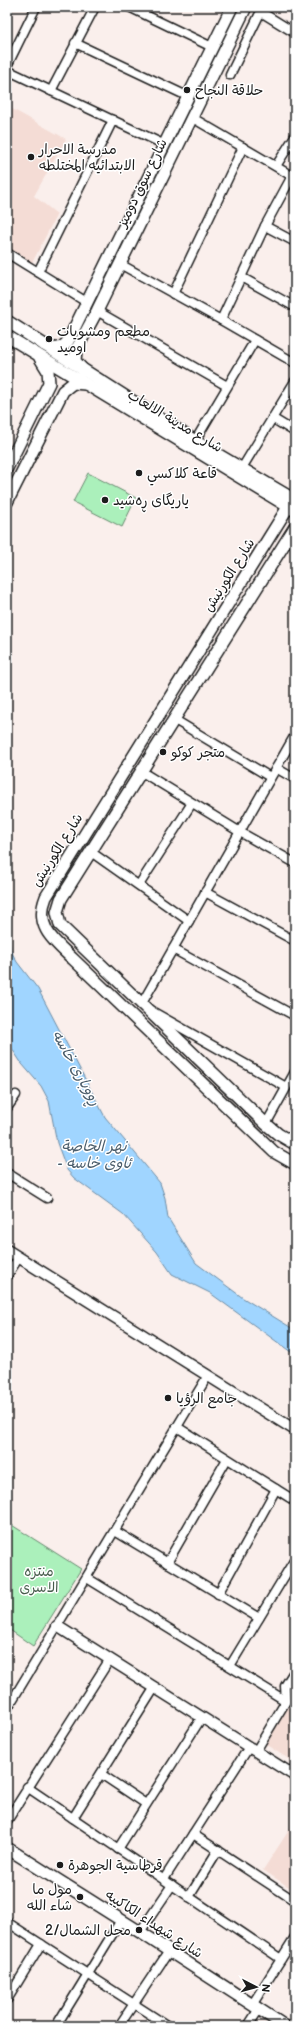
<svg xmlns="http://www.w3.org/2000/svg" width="302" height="2033" viewBox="0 0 302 2033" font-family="'Balsamiq Sans','Playpen Sans Arabic',sans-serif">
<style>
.built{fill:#f4dcd5}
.green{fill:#abf0bb;stroke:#64866c}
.water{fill:#a0d5ff;stroke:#6b8ba4}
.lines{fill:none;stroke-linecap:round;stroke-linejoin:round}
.minor-casing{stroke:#1c1c1c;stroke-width:11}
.tertiary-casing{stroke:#1c1c1c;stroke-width:13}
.secondary-casing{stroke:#1c1c1c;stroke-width:14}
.minor{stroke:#fff;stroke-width:8}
.tertiary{stroke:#fff;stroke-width:10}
.secondary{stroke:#fff;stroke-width:11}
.poi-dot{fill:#1c1c1c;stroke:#fff;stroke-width:1.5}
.labels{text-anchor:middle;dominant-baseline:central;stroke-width:3;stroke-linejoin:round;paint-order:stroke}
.poi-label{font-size:14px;fill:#1c1c1c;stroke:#fff;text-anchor:start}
.street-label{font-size:14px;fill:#1c1c1c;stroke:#fff}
.park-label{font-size:14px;fill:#475c4c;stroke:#fff}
.water-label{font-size:15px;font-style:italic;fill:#4a5d6b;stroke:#fff}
</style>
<rect width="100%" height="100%" fill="#faefec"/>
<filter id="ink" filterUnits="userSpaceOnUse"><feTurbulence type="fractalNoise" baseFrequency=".025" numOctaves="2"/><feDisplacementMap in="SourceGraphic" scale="8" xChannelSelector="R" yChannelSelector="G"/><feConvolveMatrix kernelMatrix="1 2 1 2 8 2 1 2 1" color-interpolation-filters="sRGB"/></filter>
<g filter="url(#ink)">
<g class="built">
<path d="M7 106 66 139 34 196 57 214 32 263 7 248Z"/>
<path d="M295 1678V1763L265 1744 290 1703 291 1684Z"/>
<path d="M295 1821V1891L263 1870Z"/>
</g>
<g class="green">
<path d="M88 473 136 498 122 527 73 502Z"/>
<path d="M7 1522 81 1569 33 1646 7 1628Z"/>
</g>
<path class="water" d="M7 931 11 951 17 962 38 989 105 1117 160 1183 165 1198 168 1218 196 1263 243 1298 295 1330V1355L210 1293 172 1274 157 1252 123 1214 74 1178 67 1170 57 1143 49 1101 41 1086 22 1064 7 1041Z"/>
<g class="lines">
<g class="minor-casing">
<g id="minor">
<path d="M129 7 212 47"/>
<path d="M261 12 295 33"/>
<path d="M75 43 187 96"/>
<path d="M7 66 36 7"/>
<path d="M7 70 163 144"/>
<path d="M230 75 263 7"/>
<path d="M51 91 95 7"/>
<path d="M191 117 292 176 265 226"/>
<path d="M276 166 295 136"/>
<path d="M7 253 88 303"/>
<path d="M120 264 221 320 265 226 295 242"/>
<path d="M38 272 113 120"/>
<path d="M241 277 295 307"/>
<path d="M173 294 243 147"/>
<path d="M97 311 227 386"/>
<path d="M221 320 295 363"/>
<path d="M272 418 295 432"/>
<path d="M195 441 255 340"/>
<path d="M242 468 295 381"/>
<path d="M175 720 270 777"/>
<path d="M276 768 295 779"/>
<path d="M142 772 240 832 295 863"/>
<path d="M91 852 189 921"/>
<path d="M139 885 192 803"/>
<path d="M205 892 295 941"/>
<path d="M173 949 295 1016"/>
<path d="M286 1087 141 1005 295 735"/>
<path d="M7 1108 16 1095"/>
<path d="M266 1124 295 1072"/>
<path d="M7 1173 47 1198"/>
<path d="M7 1276 19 1257"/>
<path d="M177 1427 295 1501"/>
<path d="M115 1531 259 1618"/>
<path d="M167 1563 227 1459"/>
<path d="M87 1578 286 1701"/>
<path d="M218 1594 276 1489"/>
<path d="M230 1666 295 1559"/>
<path d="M7 1709 207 1377"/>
<path d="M256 1751 286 1701 285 1686 295 1670"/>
<path d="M101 1774 146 1804"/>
<path d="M27 1787 281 1959"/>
<path d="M73 1818 155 1687"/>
<path d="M7 1821 110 1659"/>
<path d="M193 1834 295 1901"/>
<path d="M118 1849 202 1717"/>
<path d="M164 1879 249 1747"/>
<path d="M189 1897 218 1850"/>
<path d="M7 1922 168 2026"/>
<path d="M140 1932 172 1885"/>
<path d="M7 2000 41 1944"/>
<path d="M252 2005 295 1937"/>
<path d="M56 2026 121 1920"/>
<path d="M119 2026 169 1951"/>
<path d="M248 2026 259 2009"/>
</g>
</g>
<g class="tertiary-casing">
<g id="tertiary">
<path d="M7 1250 295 1430"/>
<path d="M57 1626 295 1776"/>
</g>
</g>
<g class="secondary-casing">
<g id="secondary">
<path d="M7 321 195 441 295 500"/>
<path d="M7 336 294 510"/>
<path d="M44 345C54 349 61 351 68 341L232 7"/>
<path d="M84 371 75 361 76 350 97 311 246 7"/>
<path d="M7 468 49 383 48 371 40 358"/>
<path d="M293 499 46 897C34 927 54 941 74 960L274 1152 295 1164"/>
<path d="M7 502 63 391 73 383 85 384"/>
<path d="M295 527 61 899 57 912 60 925 266 1124 278 1134 295 1144"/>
<path d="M7 1848 140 1932 285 2026"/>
</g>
</g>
<use href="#minor" class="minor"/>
<use href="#tertiary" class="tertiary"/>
<use href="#secondary" class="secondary"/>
</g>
</g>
<g class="poi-dot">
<circle cx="187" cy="90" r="4"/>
<circle cx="31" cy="157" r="4"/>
<circle cx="49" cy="339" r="4"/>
<circle cx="139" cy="473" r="4"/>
<circle cx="105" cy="500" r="4"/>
<circle cx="163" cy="752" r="4"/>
<circle cx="168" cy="1398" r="4"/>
<circle cx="60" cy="1865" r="4"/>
<circle cx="80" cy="1897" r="4"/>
<circle cx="139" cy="1930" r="4"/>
</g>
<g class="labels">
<g class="poi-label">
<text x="195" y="90">حلاقة النجاح</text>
<text x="39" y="149">مدرسة الاحرار<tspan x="39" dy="16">الابتدائيه المختلطه</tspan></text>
<text x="57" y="331">مطعم ومشويات<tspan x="57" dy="16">اوميد</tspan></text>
<text x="147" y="473">قاعة كلاكسي</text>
<text x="113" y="500">یاریگای ڕەشید</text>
<text x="171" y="752">متجر كوكو</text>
<text x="176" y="1398">جامع الرؤيا</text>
<text x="68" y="1865">قرطاسية الجوهرة</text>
<text x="72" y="1889" text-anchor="end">مول ما<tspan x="72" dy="16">شاء الله</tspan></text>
<text x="131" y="1930" text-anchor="end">محل الشمال/2</text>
</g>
<g class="street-label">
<text transform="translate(142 183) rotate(-64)">شارع سوق دوميز</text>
<text transform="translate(175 421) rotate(31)">شارع مدينة الالعاب</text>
<text transform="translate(229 575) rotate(-58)">شارع الكورنيش</text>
<text transform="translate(57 850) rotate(-58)">شارع الكورنيش</text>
<text transform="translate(154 1924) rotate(33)">شارع شهداء الكاكييه</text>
</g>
<g class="park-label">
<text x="39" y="1571">منتزه<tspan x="39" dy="16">الاسرى</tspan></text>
</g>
<g class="water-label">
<text transform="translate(76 1068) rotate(61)">ڕووباری خاسە</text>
<text x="94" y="1146">نهر الخاصة<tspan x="94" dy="17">- ئاوی خاسە</tspan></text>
</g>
</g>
<rect width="302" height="2033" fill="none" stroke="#fff" stroke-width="24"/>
<rect x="12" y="12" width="278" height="2009" fill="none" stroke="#1c1c1c" stroke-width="1.5" filter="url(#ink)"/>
<g transform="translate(256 1987) rotate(96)" stroke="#ffffff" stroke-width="3" paint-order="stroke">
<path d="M0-3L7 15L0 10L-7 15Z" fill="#1c1c1c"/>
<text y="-6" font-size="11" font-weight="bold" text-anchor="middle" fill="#1c1c1c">N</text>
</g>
</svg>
